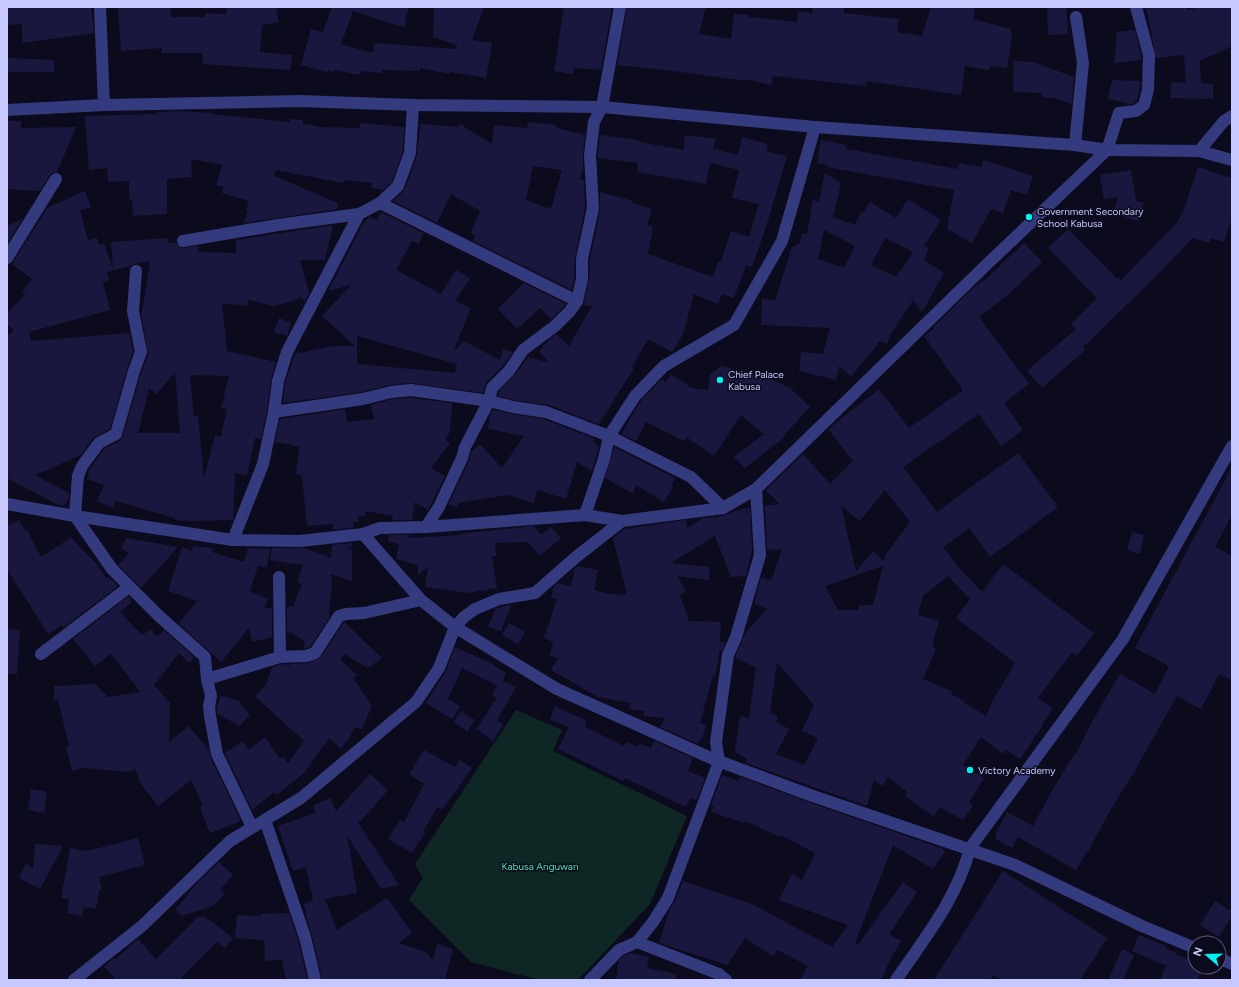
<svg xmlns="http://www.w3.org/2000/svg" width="1239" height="987" viewBox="0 0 1239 987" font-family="Figtree,sans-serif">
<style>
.green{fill:#0e2724}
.building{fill:#1a173f;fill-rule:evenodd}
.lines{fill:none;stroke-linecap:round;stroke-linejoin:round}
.minor{stroke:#343a7e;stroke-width:12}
.poi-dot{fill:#00f2ee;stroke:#0c0b1d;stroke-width:1.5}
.labels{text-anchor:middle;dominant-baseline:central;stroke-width:3;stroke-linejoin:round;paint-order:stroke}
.poi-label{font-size:10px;fill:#c7c8ff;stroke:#0c0b1d;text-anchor:start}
.park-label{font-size:10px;fill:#51e1ac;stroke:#0c0b1d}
</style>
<rect width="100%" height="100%" fill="#0c0b1d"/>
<path class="green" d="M516 710 562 730 553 751 687 816 650 904 578 980H540L471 962 409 900 423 878 415 864Z"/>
<g class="building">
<path d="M7 7H91L94 33 22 43V24L7 25Z"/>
<path d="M118 7H170L171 17H205V13L226 14 227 7H276L279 22 262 25 260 52 292 55 290 70 202 64 203 53H162V48L121 51Z"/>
<path d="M332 7H409L406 16 405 28 353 11 341 44 373 53 374 43 456 49 457 45 433 37 434 7H484L472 40 492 43 486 78 450 72V74L420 68V71L382 70V73L361 71 360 75 335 70 334 72 328 70 327 72 301 65 311 29 323 32Z"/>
<path d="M564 7H612L601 70 574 68 573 74 554 71Z"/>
<path d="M627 7H706L699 34 731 39 734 14 750 15 749 17 797 22 798 11 813 13 812 7H844V13L899 19 897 32 922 36 931 7H975L973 19 1011 29V36L1012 37 1007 68 990 66 989 70 965 66 961 95 867 81 866 86 773 76 771 85 747 79V81L666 70 617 65Z"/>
<path d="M1047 7H1066L1068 34 1048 35Z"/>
<path d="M1146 7H1187V10L1202 7H1232V46L1200 61 1201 83 1213 84V99L1170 98 1171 82 1186 83 1184 55 1156 58Z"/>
<path d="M1135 30 1141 56V60L1114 63 1117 32Z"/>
<path d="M7 58 54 60V72H7Z"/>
<path d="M1014 61 1033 62 1074 77 1072 104 1053 98 1042 97V93L1013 92Z"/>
<path d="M1112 80 1141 81 1137 101 1133 104H1130L1108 99Z"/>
<path d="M180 111 211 113V114L290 122V119L303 120V124L318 126V127L360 128V123L404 127 403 151 392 182 383 190 371 188 372 183 344 180 343 183 276 170 274 176 338 203 337 209 244 223 248 211 246 210 249 201 222 193 224 187 216 185 222 165 191 159 192 177 167 179V214L133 216 132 200 129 199V181L108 182 107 168 89 170 85 116 157 114V112Z"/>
<path d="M7 121H21V128L76 127 57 172H53L50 175 40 191 8 189Z"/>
<path d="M528 122 556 125V128L585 135 583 154V168L580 179 584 180 585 207 575 258 574 278 572 290 529 269V267L521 265 473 241 475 235 471 233 480 211 451 194 437 223 393 201 405 189 417 156 420 124 459 127 460 124 492 144 494 125 527 128ZM533 166 562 170 551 209 526 200Z"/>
<path d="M600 135 639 140V142L684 150 685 135 716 139 713 149 738 155 742 137 768 144 766 151 787 156 766 227 752 267 746 265 734 298 722 294 718 304 694 294 683 334 672 352 648 339 632 367 634 368 599 424 549 405 514 400 498 396 499 391 515 375 528 357 550 363 539 352 548 341 556 334 569 346 592 306 583 305 589 280 590 260 600 209V192L633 201V203L652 209 647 225 653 227 648 254 713 277 718 261 721 262 731 231 749 237 759 204 732 198 739 170 710 163 706 184 637 172 638 163 598 158Z"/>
<path d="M821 140 846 145V149L958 169 959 163 981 167 984 160 1033 176 1027 195 1011 190 1003 213 991 209 972 243 947 229 954 190 827 167V165L817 163Z"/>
<path d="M1198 167 1232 178V217L1224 242 1211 238 1210 243 1193 238 1146 286 1083 347 1085 350 1042 388 1027 371 1076 329 1071 324 1097 298 1048 248 1068 229 1117 279 1119 277 1121 280 1177 223 1184 209Z"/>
<path d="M1131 170 1136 201 1144 203 1138 221 1113 213 1118 197 1104 199 1100 175Z"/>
<path d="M825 173 841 183 833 217 855 225 861 212 863 213 870 202 896 218 908 199 941 220 924 246 929 248 924 260 944 273 922 312 913 300 890 335 887 344 878 341 876 347 851 376 839 366 836 380 799 371 801 352 823 354 830 328 761 325 762 298 775 301 792 247H795L796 244H800L802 233 807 234 813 200 819 202ZM824 230 855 246 844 268 818 259ZM885 238 913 252 896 277 871 265Z"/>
<path d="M85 191 91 207 80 210 88 240 97 238 99 245 104 244 113 269 111 242 168 238 169 243H176L181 248 198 246V252L236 253V240L333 225 325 260H300L309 293 305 301 300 296 299 299 274 306 248 300 247 306 222 303 227 351 276 362 271 380 267 411 261 439 255 438 247 475 235 473 233 520 189 521 175 520V518L116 501 113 508 97 501 104 485 87 479 89 473 88 472 89 470 104 449 120 441 123 436 141 373 148 355 141 312H142L150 261 133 264 130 266 107 272 109 280 103 282 110 310 29 332 31 341 130 333 133 351 127 369 110 429 93 438 81 455 35 475 69 493V498L64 506 58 505 7 478V337L14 330 7 324V314L25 294 22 292 32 279 12 264 47 208ZM175 372 180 433H138L149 388 157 394ZM190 375 229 376 221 408 227 409 221 437 215 435 204 479 198 416H194Z"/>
<path d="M381 212 423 233 419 244 412 241 396 270 441 294 456 270 470 278 455 301 471 308 453 352 464 341 500 360 503 349 513 352 503 366 486 383 483 393 410 383 390 385 362 392 283 403 285 383 296 352 300 353 333 346H355L322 316 351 285 328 291 365 220 370 217 377 220ZM357 336 457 364 455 373 357 364Z"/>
<path d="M22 219 7 244V226Z"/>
<path d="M1024 243 1042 262 1009 294 979 317 1029 384 1004 403 1023 430 1001 446 979 414 903 467 937 512 1018 453 1058 507 990 557 969 528 943 547 958 567 982 592 1003 564 1094 633 1077 656 1072 652 1038 698 1053 708 1042 724 1043 725 1020 759 1006 750 1003 754 981 737 963 765 984 778 969 802 973 806 963 820 939 807 934 817 905 796 907 792 888 777 883 786 874 780 867 806 746 763 747 759 735 752 740 716 749 718 756 668 735 657 746 632 767 609 754 604 761 577 771 581 782 549 767 550 765 506 780 504 766 490 803 454 830 484 853 461 828 429 879 389 909 428 963 390 924 336 935 328 933 327 971 290 988 277ZM885 490 910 522 886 554 884 561 873 551 856 571 841 506 860 521ZM883 566 873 605H859L858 610H838L825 586ZM948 576 970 599 956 618 1015 663 993 700 986 716 963 702 964 701 951 694 952 691 923 679 936 649 932 646 939 621 918 615 923 596ZM777 662 814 705 802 731 818 738 804 765 776 754 789 729 776 722 778 716 770 713Z"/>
<path d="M524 283 566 304 551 319 540 308 517 329 498 309Z"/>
<path d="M279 318 291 323 287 336 274 332Z"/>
<path d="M722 366 766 379 767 377 790 388 810 407 784 435 785 437 745 468 734 457 764 434 741 415 714 456 686 437 684 441 646 422 636 441 622 434 632 415 643 398 662 379 666 382 671 374 692 388 708 390 710 374Z"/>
<path d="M411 398 452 403 450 432 445 439 450 443 431 468 445 476 428 510 415 502 412 520H392L393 516 365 511V516H358V522H353V528L333 530V524L307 526 302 475 296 474 299 447 294 446V445L275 442 280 419 345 409 347 422 374 419 371 405 392 399Z"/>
<path d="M493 410 512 414 544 419 595 439 593 442 599 446 592 471 577 462 566 499 537 490 534 503 507 495 458 503 457 507 448 505 469 461 471 452 480 444 502 468 524 436 488 429 490 415Z"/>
<path d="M614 447 675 478 671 486 673 487 664 502 636 485 633 494 605 478Z"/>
<path d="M1232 467V515L1215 547 1232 556V680L1219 674 1201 709 1177 696 1140 761 1133 775H1132L1108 814 1088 852 1087 851 1076 870 1018 837 1012 848 996 839V833L1007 812 1033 826 1053 789 1075 753 1076 754 1090 725 1120 674 1155 694 1169 666 1135 648Z"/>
<path d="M750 508 752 551 746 576 731 577 715 536 671 563 710 567 709 580 677 576 686 591 680 595 689 621 721 622 720 642H726L722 651 720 650 715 676 713 675 700 723 706 725 702 739H700L698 744 660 727 665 718 644 716V711L630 709 631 703 598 697 551 670 558 658 550 656 553 642 544 638 557 599 552 598 553 587 558 583 571 586 575 568 577 566 598 570 594 590 608 594 627 595 613 538 624 529 686 520 687 528 703 518 714 517 715 518 741 509Z"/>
<path d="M19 520 25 531 27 530 41 557 66 541 71 537 98 566 107 580 108 576 118 586 64 627 62 625 48 634 7 569V526Z"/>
<path d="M534 526 541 535 551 527 561 538 540 556 528 542 495 543 496 556H492L497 588 468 593 425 587 428 567 418 575V565L396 559 399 544 388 541 389 535H409V538L460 535 459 534Z"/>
<path d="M1132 532 1144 535 1140 554 1127 550Z"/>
<path d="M126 538 178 547 141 588 118 565 129 553 121 549Z"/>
<path d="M352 543V548L346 546 352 551V581L331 574 332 589H331L329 618 310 647 303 649 305 642 291 632 287 633V607L293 606 302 584 297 582 303 565 270 560 272 548H305L331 558 332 545Z"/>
<path d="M193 546 213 548 212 552 244 562 248 548 270 549 267 567 258 566 250 591 268 599 264 608H272V637L252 642 249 628 221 662 179 624 197 601 168 591 182 547 192 551Z"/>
<path d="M129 596 131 599 130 600 132 602 120 612 142 635 151 629 157 637 164 630 194 657 189 663 179 653 154 685 170 703 169 742 188 726 209 750 210 757 241 821 210 833 200 808 203 806 191 780 158 806 141 784 135 769 128 772 84 768 72 771 66 747 69 746 58 700H54V686L95 684 108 697 140 692 111 653 95 666 73 639Z"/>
<path d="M509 605 511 606 501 631 488 627 496 608Z"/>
<path d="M344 622 382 658 368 668 344 654 340 659 357 675 353 678 372 706 362 729 354 727 351 735 341 749 329 738 305 772 277 795 274 792 252 810 225 753 242 741 249 750 265 737 280 759 283 757 288 763 304 741 255 696 266 685 272 667 281 664 290 665 291 664 308 663 321 657Z"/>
<path d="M509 623 525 632 518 644 502 635Z"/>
<path d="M7 629 20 630 17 674H7Z"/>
<path d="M455 647 493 664V665L506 673 503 681 516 687 497 720 503 725 493 741 476 729 497 698 492 695 497 686 488 681 462 668 448 699 460 706 452 719 426 703 446 671Z"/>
<path d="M221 696 238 700 250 715 239 726 233 722 217 714V706Z"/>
<path d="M555 706 587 721 585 727 624 746 626 742 637 747 639 743 651 748 654 741 693 758 688 771 705 778 697 800 690 798 686 807 625 778 623 781 558 749 569 727 550 720Z"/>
<path d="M461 711 475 720 467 732 454 722Z"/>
<path d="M424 750 455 767 460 760 472 768 442 810 437 807 423 832 425 833 412 853 388 839 400 820 404 822 424 784 409 774Z"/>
<path d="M370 774 388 790 360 822 357 821 399 885 381 889 347 835 357 893 325 899 337 930 387 898 412 933 399 943 426 952 433 961 437 944 453 949 445 979 446 980H322L312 935 305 913H307L303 904 313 900 306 867 293 871 278 826 316 813 313 806 330 798 336 811Z"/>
<path d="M722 775 739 781 740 777 808 802 921 841 926 844V843L942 848 945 851 933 869 893 845 855 943 858 945 903 882 917 892 889 934 901 941 890 960 881 980H800L808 966 778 950 773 956 745 938 727 965 659 943 669 911 675 901 683 881 752 904 832 947 848 925 779 900 792 874 802 880 815 853 781 835 780 837 745 821V823L711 812 714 806 711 805Z"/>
<path d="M31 789 47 792 44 813 28 810Z"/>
<path d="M138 838 145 865 99 877 102 890 99 891 96 909 84 907 82 916 67 913 69 900 61 898 70 848 87 851Z"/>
<path d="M35 844 63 846 40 889 19 878 26 864 33 868Z"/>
<path d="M219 862 233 875 220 890 225 894 213 906 182 916 175 910 198 882Z"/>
<path d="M1003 871 1107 938 1080 980H1001L993 975 990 980H934Z"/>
<path d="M1215 901 1232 912V916L1219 937 1200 925Z"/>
<path d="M289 913 298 939 307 980H286L282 960 265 961 264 940 235 938 237 915 261 916V914Z"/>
<path d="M198 917H205L233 938 225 948 217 942 179 980H117L104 967 114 958 116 959 138 939 156 959Z"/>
<path d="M1139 935 1166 946 1165 948 1177 953 1176 954 1195 962V967H1203L1198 980H1160L1166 966 1132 951Z"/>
<path d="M1122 949 1134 955 1123 980H1108Z"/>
<path d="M630 953 649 957 647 968 676 974 675 980H616L619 960 623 956Z"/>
</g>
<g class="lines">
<g class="minor">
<path d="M100 7 104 105"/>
<path d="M7 110 104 105 299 101 413 105 602 107 815 127 1075 145 1107 150 1199 151 1232 160"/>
<path d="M1075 145 1083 63 1076 17"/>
<path d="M1199 151 1224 121 1232 116"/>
<path d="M380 203 577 301"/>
<path d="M183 241 278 225 359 214"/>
<path d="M7 258 56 179"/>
<path d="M136 271 133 311 141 352 134 371 116 434 99 443 82 466 78 476 75 516 112 569 159 616 205 657 207 679 211 696 209 706 210 716 217 754 252 827"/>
<path d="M274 412 363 399 391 392 411 390 489 401 513 407 546 412 609 436 691 477 723 508"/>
<path d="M7 504 75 516 233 540 300 541 363 534 380 528 426 527 585 515 622 521"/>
<path d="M585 515 604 459 609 436 635 396 664 366 734 325 782 241 815 127"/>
<path d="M426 527 439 507 462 458 465 447 489 401 492 388 509 371 523 350 555 326 570 311 577 301 582 279V259L593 208 590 155 594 122 602 107 620 7"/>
<path d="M363 534 421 600 455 627 557 689 713 759 810 795 1015 865 1142 926 1195 948"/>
<path d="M233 540 263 464 274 412 278 381 287 352 359 214 380 203 398 186 410 153 413 105"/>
<path d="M279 577 280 657"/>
<path d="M41 654 129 587"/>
<path d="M207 679 280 657 306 656 315 653 339 616 346 614 364 613 421 600"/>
<path d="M265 820 305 937 315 980"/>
<path d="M637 942 719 974 726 980"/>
<path d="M1219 958 1232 964"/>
<path d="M74 980 142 926 230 841 301 798 416 702 439 668 455 627 464 617 475 609 499 599 535 593 576 557 622 521 723 508 756 489 983 268 1107 150 1119 113 1136 111 1144 105 1148 90 1149 55 1136 7"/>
<path d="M590 980 619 950 637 942 653 922 668 898 719 762 716 742 728 655 736 637 760 555 756 489"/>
<path d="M896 980C924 939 958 897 970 848L1123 639 1232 446"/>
</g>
</g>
<g class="poi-dot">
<circle cx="1029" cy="217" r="4"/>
<circle cx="720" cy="380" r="4"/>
<circle cx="970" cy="770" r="4"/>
</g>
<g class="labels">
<g class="poi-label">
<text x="1037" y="211">Government Secondary<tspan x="1037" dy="12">School Kabusa</tspan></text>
<text x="728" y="374">Chief Palace<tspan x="728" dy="12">Kabusa</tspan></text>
<text x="978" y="770">Victory Academy</text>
</g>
<g class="park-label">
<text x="540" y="866">Kabusa Anguwan</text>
</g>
</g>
<rect width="1239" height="987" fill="none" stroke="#c7c8ff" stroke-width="16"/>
<g transform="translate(1207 955) rotate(290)"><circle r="19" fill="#0c0b1d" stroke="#575777"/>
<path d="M0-3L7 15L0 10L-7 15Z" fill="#00f2ee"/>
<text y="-6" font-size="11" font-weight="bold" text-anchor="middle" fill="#c7c8ff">N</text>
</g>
</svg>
